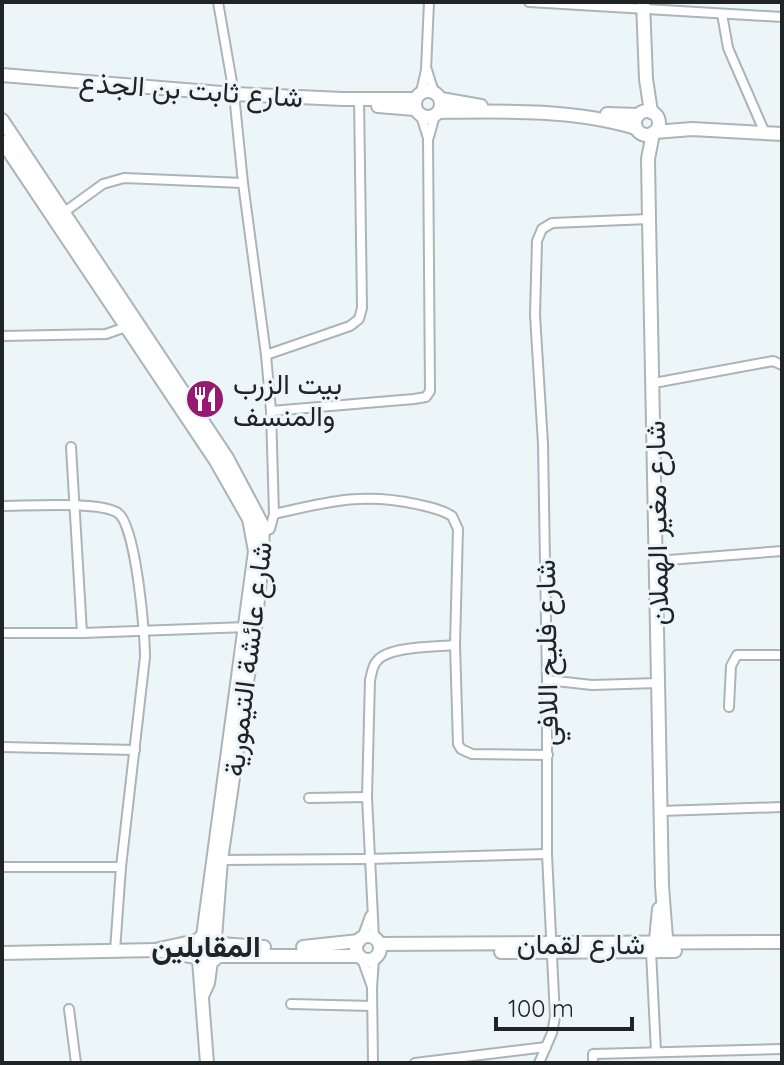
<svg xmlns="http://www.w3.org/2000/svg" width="784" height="1065" viewBox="0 0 784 1065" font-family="Quicksand,Vazirmatn,sans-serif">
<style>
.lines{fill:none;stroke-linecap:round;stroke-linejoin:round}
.street-casing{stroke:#abb4b7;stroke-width:12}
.secondary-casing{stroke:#abb4b7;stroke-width:16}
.street{stroke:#fff;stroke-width:8}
.secondary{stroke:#fff;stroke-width:12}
.labels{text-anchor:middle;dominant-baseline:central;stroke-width:6;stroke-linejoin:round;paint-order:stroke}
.street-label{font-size:28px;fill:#202425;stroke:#ecf6f9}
.poi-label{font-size:28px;fill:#202425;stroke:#ecf6f9;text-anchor:start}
.neighbourhood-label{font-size:30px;font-weight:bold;fill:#202425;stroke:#ecf6f9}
</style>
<rect width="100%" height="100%" fill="#ecf6f9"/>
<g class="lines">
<g class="street-casing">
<g id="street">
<path d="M218 2 234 94 243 183 266 355 271 411 274 514 270 529 259 535"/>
<path d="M529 2 782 17"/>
<path d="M722 14 728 48 765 133"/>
<path d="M427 70 434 92"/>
<path d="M421 92 426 70 429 2"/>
<path d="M429 137 435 115"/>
<path d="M63 213 103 184 124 178 243 183"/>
<path d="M2 336 106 334 126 327"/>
<path d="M266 355 350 326 359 319 362 308 359 97"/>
<path d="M654 383 773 361 782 365"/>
<path d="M271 411 414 399 426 397 430 391 428 138 421 116"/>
<path d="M71 447 82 633"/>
<path d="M2 506C27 506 100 501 118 513 136 526 145 633 145 657L121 867 115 951"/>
<path d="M274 514C327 502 362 492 416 504 429 507 441 509 452 516L458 529 455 645 458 744 461 749 472 754 548 755"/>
<path d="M656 561 782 551"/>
<path d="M2 633H82L247 627"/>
<path d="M547 680 592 685 658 683"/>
<path d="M729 707 731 666 737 655H782"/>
<path d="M2 747 135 750"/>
<path d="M309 798 367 797"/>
<path d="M661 811 782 807"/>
<path d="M218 860 369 859 547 854"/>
<path d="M2 867H121"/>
<path d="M362 938 370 916"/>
<path d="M374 938 367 797 370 680C372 673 372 666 377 661 388 646 436 647 455 645"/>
<path d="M651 951 656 1052"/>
<path d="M362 959 372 987"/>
<path d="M291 1004 372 1006"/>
<path d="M69 1009 76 1063"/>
<path d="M373 1063 372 988 374 959"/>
<path d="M415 1063 546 1047"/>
<path d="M539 1063 552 1033 555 1017 547 854V680L543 444 535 315 537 241 542 229 552 223 649 219"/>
<path d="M593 1063V1054L782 1049"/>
</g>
</g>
<g class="secondary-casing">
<g id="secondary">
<path d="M643 2 646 79 651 112"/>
<path d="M2 75 234 94 343 99H415"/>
<circle cx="428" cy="104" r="13"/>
<path d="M441 99 481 106"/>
<path d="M378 106 415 109"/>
<circle cx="647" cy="123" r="12"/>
<path d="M439 112C503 111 574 109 636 128"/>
<path d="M607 114 638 115"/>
<path d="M2 120 227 458 262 524 263 551 255 627 221 860 215 938"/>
<path d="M655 132 692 129 782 134"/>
<path d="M653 133 648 159 649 219 662 886 667 951"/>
<path d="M2 141 216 461 249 519 255 551 203 936"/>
<circle cx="207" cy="949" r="13"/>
<circle cx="368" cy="948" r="12"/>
<path d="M220 944 264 947"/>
<path d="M380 944 782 942"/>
<path d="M303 947 359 941"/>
<path d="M159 949 196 941"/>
<path d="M655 950 659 909"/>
<path d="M501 952 675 951"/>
<path d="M2 953 156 950 196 957"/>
<path d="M218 956H359"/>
<path d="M199 960 207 1063"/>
<path d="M203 994 208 983 211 961"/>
</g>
</g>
<use href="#street" class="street"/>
<use href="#secondary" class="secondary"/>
</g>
<defs>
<g id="restaurant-disc" transform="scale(2)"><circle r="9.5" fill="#971972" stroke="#ecf6f9"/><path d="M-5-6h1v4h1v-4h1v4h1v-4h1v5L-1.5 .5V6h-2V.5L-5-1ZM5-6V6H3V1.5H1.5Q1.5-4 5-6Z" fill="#fff"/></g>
</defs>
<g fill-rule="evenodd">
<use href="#restaurant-disc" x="205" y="399"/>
</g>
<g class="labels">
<g class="street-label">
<text transform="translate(191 89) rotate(4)">شارع ثابت بن الجذع</text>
<text transform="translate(656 523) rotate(-91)">شارع مغير الهملان</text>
<text transform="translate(546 653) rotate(-91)">شارع فليح اللافي</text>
<text transform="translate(247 659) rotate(-83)">شارع عائشة التيمورية</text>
<text x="581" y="943">شارع لقمان</text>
</g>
<g class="poi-label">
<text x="233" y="383">بيت الزرب<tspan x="233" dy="32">والمنسف</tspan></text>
</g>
<g class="neighbourhood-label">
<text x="206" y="946">المقابلين</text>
</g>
</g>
<rect width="784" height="1065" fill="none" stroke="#202425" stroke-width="8"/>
<path d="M496 1017v12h136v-12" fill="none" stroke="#202425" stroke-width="4"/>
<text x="508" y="1017" font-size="24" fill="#202425" stroke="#ecf6f9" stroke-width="6" paint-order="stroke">100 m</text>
</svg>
